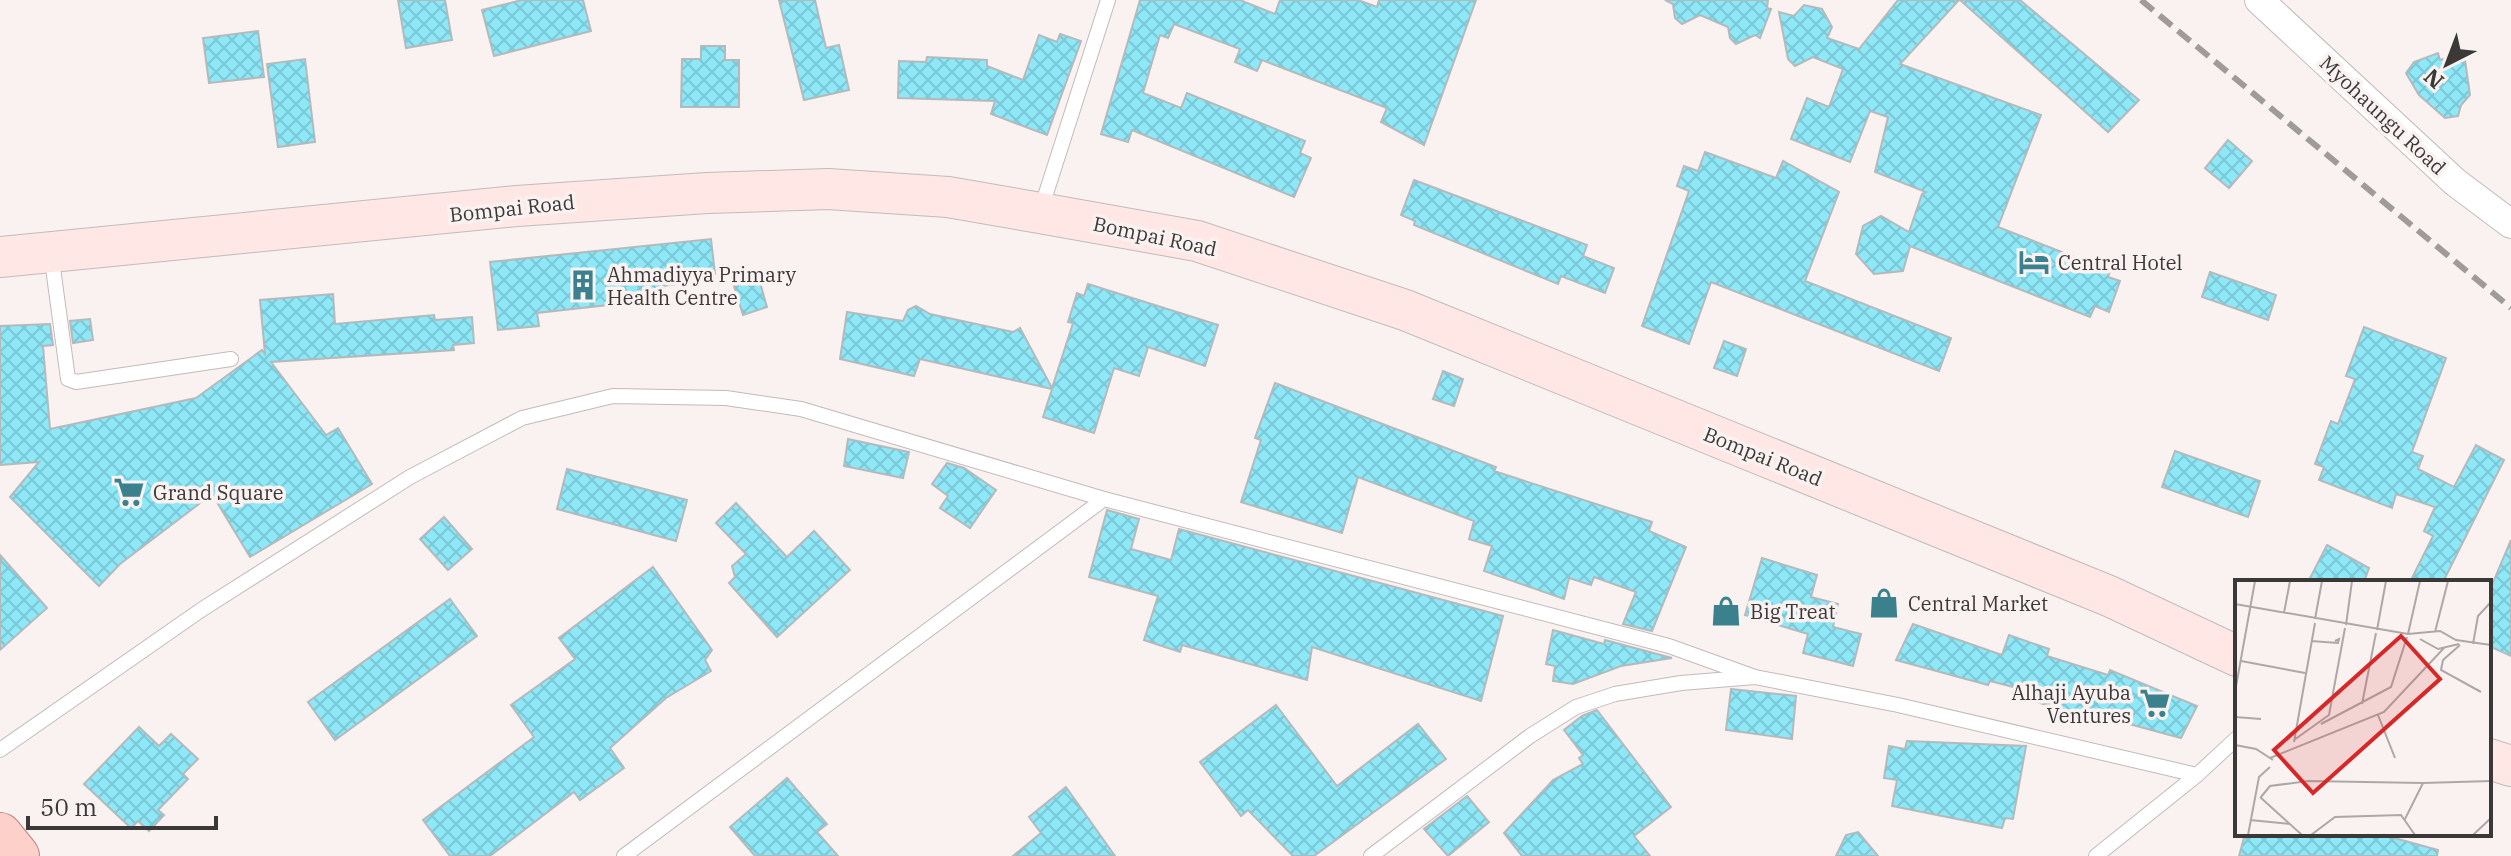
<svg xmlns="http://www.w3.org/2000/svg" width="2511" height="856" viewBox="0 0 2511 856" font-family="'IBM Plex Serif',serif">
<style>
.building{fill:url(#building-cross-hatch);stroke:#b4babc;stroke-width:2}
.lines{fill:none;stroke-linecap:round;stroke-linejoin:round}
.service-casing{stroke:#c1bbba;stroke-width:16}
.minor-casing{stroke:#c1bbba;stroke-width:30}
.secondary-casing{stroke:#c1bbba;stroke-width:42}
.primary-casing{stroke:#b8867f;stroke-width:46}
.service{stroke:#fff;stroke-width:14}
.minor{stroke:#fff;stroke-width:28}
.secondary{stroke:#fee7e4;stroke-width:40}
.primary{stroke:#fdd0c9;stroke-width:44}
.rail{stroke:#9f9b9a;stroke-width:6;stroke-dasharray:16 8;stroke-linecap:butt}
.labels{text-anchor:middle;dominant-baseline:central;stroke-width:7;stroke-linejoin:round;paint-order:stroke}
.street-label{font-size:20px;fill:#3b3938;stroke:#f9f2f1}
.poi-label{font-size:20px;fill:#3b3938;stroke:#f9f2f1;text-anchor:start}
.inset-road{fill:none;stroke:#ada8a7;stroke-width:2}
.view{fill:#d62828;fill-opacity:0.15;stroke:#d62828;stroke-width:4}
.inset-edge{fill:none;stroke:#3b3938;stroke-width:4}
</style>
<defs>
<pattern id="building-cross-hatch" width="8" height="8" patternUnits="userSpaceOnUse" patternTransform="scale(2)"><rect width="8" height="8" fill="#8ee8f8"/><path d="M0 0l8 8M0 8l8-8" fill="none" stroke="#7bc8d5"/></pattern>
</defs>
<rect width="100%" height="100%" fill="#f9f2f1"/>
<g class="building">
<path d="M398 0H445L452 40 406 48Z"/>
<path d="M522 0H583L591 31 494 56 482 10Z"/>
<path d="M779 0H815L826 48 839 45 849 90 804 100Z"/>
<path d="M1140 0H1240L1275 14 1280 0H1358L1377 7 1379 0H1476L1424 145 1381 122 1387 108 1262 60 1257 71 1235 62 1240 49 1174 24 1168 38 1160 35 1143 93 1181 108 1187 93 1305 141 1300 153 1311 158 1294 197 1132 130 1128 142 1101 134Z"/>
<path d="M1665 0H1768L1767 8 1771 9 1760 38 1755 35 1736 44 1730 38 1728 27 1700 15 1682 24 1675 18 1673 4Z"/>
<path d="M1898 0H1959L1900 64 2041 115 1998 227 2110 271 2108 277 2120 281 2109 312 2095 306 2090 317 1910 246 1903 271 1874 274 1856 254 1863 226 1881 216 1909 232 1922 194 1926 192 1875 172 1888 117 1870 111 1850 162 1791 139 1807 98 1829 107 1843 69 1813 57 1795 66 1788 59 1779 12 1794 16 1804 5 1822 9 1832 27 1827 38 1859 49Z"/>
<path d="M1960 0H2020L2139 100 2108 132Z"/>
<path d="M258 31 264 77 209 83 203 38Z"/>
<path d="M1060 34 1081 41 1047 135 991 114 995 101 898 98 899 61 926 62 927 57 987 60V66L1023 80 1039 35 1057 42Z"/>
<path d="M701 46H725V60H739V107H681L682 59H701Z"/>
<path d="M2438 53 2440 60 2464 53 2470 95 2461 105 2458 116 2445 118 2419 95 2406 73 2414 62Z"/>
<path d="M305 59 315 142 278 147 267 64Z"/>
<path d="M2228 140 2252 161 2229 188 2205 168Z"/>
<path d="M1705 152 1776 178 1783 161 1839 192 1805 281 1951 338 1939 371 1711 282 1689 344 1642 326 1689 191 1677 186 1684 166 1698 171Z"/>
<path d="M1414 180 1587 245 1583 256 1614 268 1605 293 1561 276 1558 284 1414 225 1415 221 1401 215Z"/>
<path d="M711 239 715 274 684 277 685 283 663 286 664 291 625 295 626 303 537 313 539 326 498 330 490 262Z"/>
<path d="M2210 272 2276 295 2268 320 2202 297Z"/>
<path d="M759 279 767 307 743 315 734 286Z"/>
<path d="M1088 284 1218 325 1205 366 1148 347 1139 376 1114 368 1094 433 1043 417 1052 389 920 359 914 376 840 359 847 312 903 321 908 310 916 306 930 314 1013 332 1020 328 1052 388 1073 323 1068 322 1077 293 1084 296Z"/>
<path d="M333 294 335 324 434 315 435 320 472 317 474 343 453 345 454 350 271 362 326 435 338 428 372 484 250 557 212 494 120 564 99 586 10 497 39 462 0 465V326L50 324 53 345 43 346 50 429 196 398 262 350 265 354 260 300Z"/>
<path d="M90 319 93 340 73 343 70 321Z"/>
<path d="M2364 327 2446 358 2412 452 2423 456 2418 469 2454 487 2476 445 2504 460 2443 582H2410L2433 536 2424 531 2435 507 2396 494 2392 508 2319 480 2324 467 2315 464 2331 421 2338 424 2355 379 2346 376Z"/>
<path d="M1724 341 1746 349 1737 376 1714 368Z"/>
<path d="M1443 371 1463 379 1454 406 1433 399Z"/>
<path d="M1275 383 1496 467 1494 471 1652 522 1649 531 1686 547 1652 631 1623 624 1636 592 1594 577 1591 585 1569 578 1564 599 1484 571 1492 546 1469 539 1474 521 1358 477 1342 533 1241 502 1261 440 1255 438Z"/>
<path d="M848 439 909 452 903 478 844 466Z"/>
<path d="M2175 451 2260 481 2248 517 2162 487Z"/>
<path d="M947 463 964 468 996 490 970 528 940 508 948 496 932 484Z"/>
<path d="M567 469 687 500 676 541 557 509Z"/>
<path d="M736 503 787 557 814 531 850 570 777 637 729 583 735 577 732 566 746 554 716 523Z"/>
<path d="M1107 510 1139 519 1131 549 1171 560 1179 529 1503 616 1481 701 1312 647 1307 680 1182 645 1180 652 1144 640 1158 596 1089 577Z"/>
<path d="M444 517 472 549 448 570 420 539Z"/>
<path d="M2511 540V656L2489 646V592Z"/>
<path d="M2327 545 2369 568 2364 582H2308Z"/>
<path d="M0 555 47 608 0 650Z"/>
<path d="M1762 558 1817 575 1811 597 1838 604 1833 627 1861 634 1853 666 1803 653 1808 634 1745 615Z"/>
<path d="M653 567 712 650 705 660 711 671 666 698 610 748 624 768 580 800 574 792 490 856H450L423 820 534 737 511 705 575 659 559 638Z"/>
<path d="M450 599 477 636 335 740 308 702Z"/>
<path d="M1913 624 2002 655 2009 635 2049 649 2047 656 2108 675 2110 670 2197 706 2181 738 2077 710 2075 714 2034 701 2036 693 1990 681 1988 685 1896 660Z"/>
<path d="M1553 630 1604 644 1605 640 1672 658 1621 666 1573 684 1553 681 1555 666 1546 664Z"/>
<path d="M1731 689 1796 696 1792 739 1726 730Z"/>
<path d="M1276 705 1337 786 1418 724 1446 759 1314 856H1293L1248 810 1241 816 1200 762Z"/>
<path d="M1597 710 1671 807 1634 836 1650 856H1522L1504 833 1553 780 1583 764 1579 758 1583 755 1564 730 1582 716Z"/>
<path d="M139 727 159 746 171 734 198 759 183 774 188 779 158 810 164 815 149 831 138 821 131 828 84 784Z"/>
<path d="M1907 741 2026 746 2013 819 2005 818 2002 828 1892 806 1897 780 1884 778 1889 746 1905 749Z"/>
<path d="M787 778 827 824 817 832 838 856H755L730 827Z"/>
<path d="M1066 787 1115 856H1013L1041 833 1029 817Z"/>
<path d="M1467 796 1489 822 1448 856 1424 829Z"/>
<path d="M1858 832 1878 856H1836L1846 835Z"/>
<path d="M2245 834H2380L2438 850 2437 856H2239Z"/>
</g>
<g class="lines">
<g class="service-casing">
<g id="service">
<path d="M1041 209 1108 0"/>
<path d="M51 253 68 379 76 382 231 359"/>
<path d="M0 750 201 610 410 477 522 418 613 396 726 398 801 409 1104 499 1669 646 1755 677"/>
<path d="M624 856 1104 499"/>
<path d="M1371 856 1530 736 1576 707 1615 694 1681 683 1755 677 1898 705 2197 775"/>
<path d="M2096 856 2197 775 2237 738"/>
</g>
</g>
<g class="minor-casing">
<path id="minor" d="M2259 0 2455 182 2511 224"/>
</g>
<g class="secondary-casing">
<g id="secondary">
<path d="M0 257 517 206 707 193 828 189 948 197 1040 213 1197 241 1405 310 2109 596 2237 656"/>
<path d="M2489 759 2511 766"/>
</g>
</g>
<g class="primary-casing">
<path id="primary" d="M0 835 17 856"/>
</g>
<use href="#service" class="service"/>
<use href="#minor" class="minor"/>
<use href="#secondary" class="secondary"/>
<use href="#primary" class="primary"/>
<path class="rail" d="M2141 0 2511 308"/>
</g>
<defs>
<g id="hotel-bare" transform="scale(2.4)"><path d="M-6-4.5h1.5V1H6V5H4.5V3h-9V5H-6ZM-4 0a1.8 1.8 0 1 1 3.6 0ZM.5 0V-2.5h3Q6-2.5 6 0Z" fill="#3b818d" stroke="#f9f2f1" stroke-width="2.5" paint-order="stroke"/></g>
<g id="building-bare" transform="scale(2.4)"><path d="M-4-6H4V6H1V3H-1V6H-4ZM-2.5-4.3h1.7v1.8h-1.7ZM.8-4.3h1.7v1.8H.8ZM-2.5-1h1.7V.8h-1.7ZM.8-1h1.7V.8H.8Z" fill="#3b818d" stroke="#f9f2f1" stroke-width="2.5" paint-order="stroke"/></g>
<g id="supermarket-bare" transform="scale(2.4)"><path d="M-6-5.5h2.5l.6 2H6L4.5 2H-2.5L-4.4-4H-6ZM-1.5 3.2a1.3 1.3 0 1 0 .1 0ZM3 3.2a1.3 1.3 0 1 0 .1 0Z" fill="#3b818d" stroke="#f9f2f1" stroke-width="2.5" paint-order="stroke"/></g>
<g id="shop-bare" transform="scale(2.4)"><path d="M-5-2.5h2.3a2.7 3.5 0 0 1 5.4 0H5L5.5 6h-11ZM-1.5-2.5h3a1.5 2.3 0 0 0-3 0Z" fill="#3b818d" stroke="#f9f2f1" stroke-width="2.5" paint-order="stroke"/></g>
</defs>
<g fill-rule="evenodd">
<use href="#hotel-bare" x="2034" y="262"/>
<use href="#building-bare" x="583" y="285"/>
<use href="#supermarket-bare" x="129" y="492"/>
<use href="#shop-bare" x="1884" y="603"/>
<use href="#shop-bare" x="1726" y="611"/>
<use href="#supermarket-bare" x="2155" y="703"/>
</g>
<g class="labels">
<g class="street-label">
<text transform="translate(2383 115) rotate(43)">Myohaungu Road</text>
<text transform="translate(512 208) rotate(-6)">Bompai Road</text>
<text transform="translate(1155 236) rotate(12)">Bompai Road</text>
<text transform="translate(1763 456) rotate(22)">Bompai Road</text>
</g>
<g class="poi-label">
<text x="2058" y="262">Central Hotel</text>
<text x="607" y="274">Ahmadiyya Primary<tspan x="607" dy="23">Health Centre</tspan></text>
<text x="153" y="492">Grand Square</text>
<text x="1908" y="603">Central Market</text>
<text x="1750" y="611">Big Treat</text>
<text x="2131" y="692" text-anchor="end">Alhaji Ayuba<tspan x="2131" dy="23">Ventures</tspan></text>
</g>
</g>
<g transform="translate(2235 580)">
<rect width="256" height="256" fill="#f9f2f1"/>
<path class="inset-road" d="M0 24 173 54 205 51 221 60 256 65M49 33 55 1M80 39 87 1M111 45 117 1M142 50 151 1M200 52 213 1M173 54 185 1M185 59 203 69 224 64M76 61 103 63 104 59 100 61M238 64 243 36 256 22M225 65 208 80 206 90 246 112M6 81 70 93M0 112 20 1M127 124 141 53M143 135 160 178M0 137 26 139M86 144 156 107 172 57M59 160 94 135 110 48M59 162 80 43M0 165 21 169 38 180M35 178 149 132 209 68M25 217 67 255M26 217 35 206 73 201 188 203M170 239 188 203 256 201M15 240 55 244M13 255 24 197 35 187M76 255 100 237 166 235 180 255M238 255 256 238"/>
<path class="view" d="M166 56 205 99 78 213 39 170Z"/>
<rect width="256" height="256" class="inset-edge"/>
</g>
<g transform="translate(2447 64) rotate(222)" stroke="#f9f2f1" stroke-width="6" paint-order="stroke">
<path d="M0-6L14 30L0 20L-14 30Z" fill="#3b3938"/>
<text y="-12" font-size="22" font-weight="bold" text-anchor="middle" fill="#3b3938">N</text>
</g>
<path d="M28 816v12h188v-12" fill="none" stroke="#3b3938" stroke-width="4"/>
<text x="40" y="816" font-size="24" fill="#3b3938" stroke="#f9f2f1" stroke-width="6" paint-order="stroke">50 m</text>
</svg>
